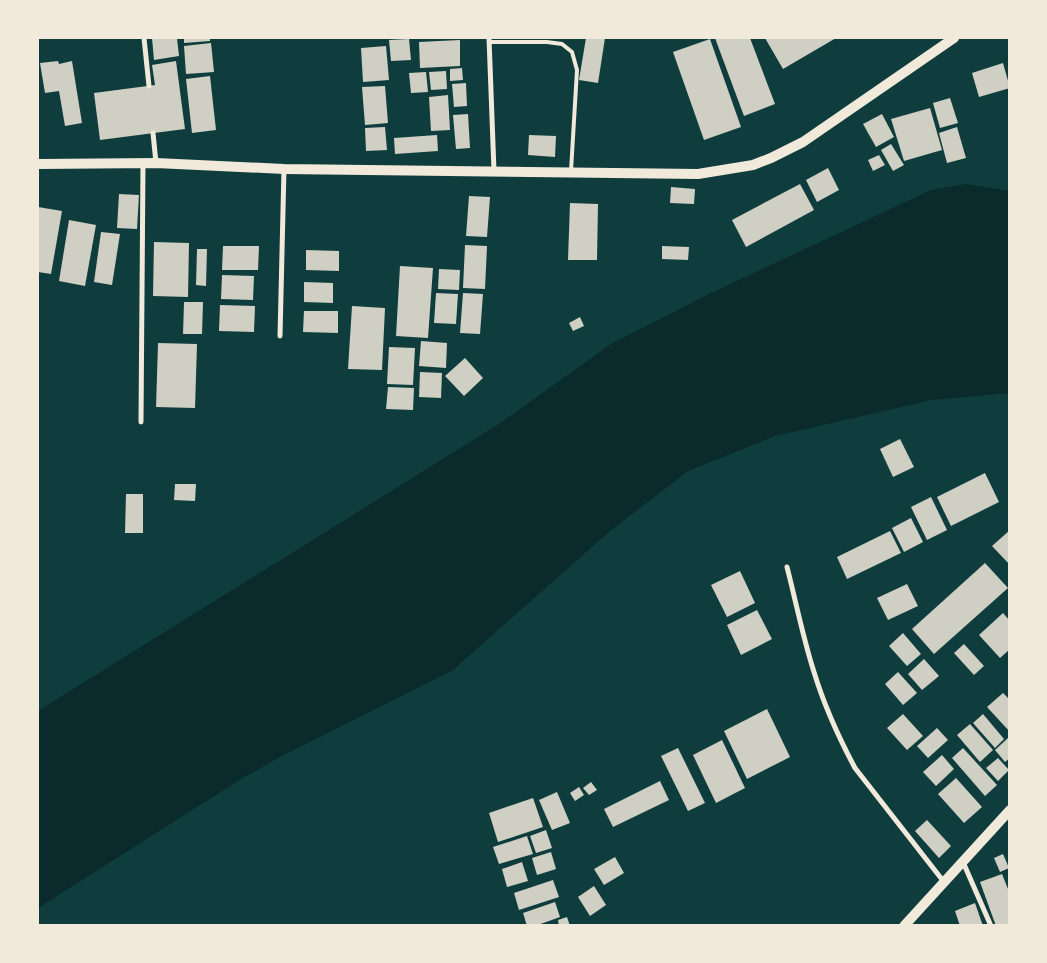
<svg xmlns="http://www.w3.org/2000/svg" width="1047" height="963" viewBox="0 0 1047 963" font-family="'Space Grotesk',sans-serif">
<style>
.water{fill:#0a2a2b}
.building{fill:#cfcfc3}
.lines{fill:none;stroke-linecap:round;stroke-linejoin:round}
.service{stroke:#f1e9da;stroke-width:4}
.minor{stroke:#f1e9da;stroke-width:5}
.secondary{stroke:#f1e9da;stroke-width:10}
</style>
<rect width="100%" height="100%" fill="#0f3d3e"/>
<path class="water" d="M966 184 1009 191V393L932 400 775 436 688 471 610 531 453 670 280 757 241 779 38 908V711L499 424 611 344 707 295 931 190Z"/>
<g class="building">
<path d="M152 38H177L179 56 154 60Z"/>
<path d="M184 38H210V41L184 43Z"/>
<path d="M586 38H605L598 83 579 80Z"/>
<path d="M715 38H750L775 104 744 116Z"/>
<path d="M765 38H836L783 69Z"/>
<path d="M409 39 411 60 391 61 389 40Z"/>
<path d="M710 39 741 127 704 140 673 52Z"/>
<path d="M460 40V66L420 68 419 42Z"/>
<path d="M211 43 214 72 186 74 184 46Z"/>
<path d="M386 46 389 80 363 82 361 48Z"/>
<path d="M58 61 59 64 72 61 82 123 65 126 59 91 45 93 40 63Z"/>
<path d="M176 61 185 129 100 140 94 93 155 85 152 65Z"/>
<path d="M1003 63 1010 88 979 97 972 73Z"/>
<path d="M462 68 463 80 450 81V69Z"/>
<path d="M446 71 447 89 431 90 429 72Z"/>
<path d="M426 72 428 92 411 93 409 73Z"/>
<path d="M210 76 216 130 192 133 186 79Z"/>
<path d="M466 83 467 106 454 107 452 84Z"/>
<path d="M385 86 388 123 365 125 362 87Z"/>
<path d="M448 95 450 130 431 131 429 97Z"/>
<path d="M950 98 958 123 940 128 933 103Z"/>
<path d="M930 108 942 150 904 161 891 119Z"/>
<path d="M468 114 470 148 456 149 453 115Z"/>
<path d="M882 114 894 137 876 147 863 124Z"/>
<path d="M385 127 387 150 366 151 365 128Z"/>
<path d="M957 127 966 158 947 163 939 133Z"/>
<path d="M437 135 438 151 395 154 394 138Z"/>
<path d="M529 135 556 136 555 157 528 155Z"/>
<path d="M891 144 904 165 893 171 881 150Z"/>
<path d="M879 155 885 165 873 171 868 160Z"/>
<path d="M828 168 839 190 817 202 806 180Z"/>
<path d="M800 184 814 210 746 247 732 220Z"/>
<path d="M671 187 695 189 694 204 670 203Z"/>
<path d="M119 194 139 195 137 229 117 228Z"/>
<path d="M469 196 490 197 487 237 466 236Z"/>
<path d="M570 203 598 204 597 260H568Z"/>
<path d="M38 207 62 211 51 274 38 272Z"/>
<path d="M69 220 96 225 85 286 59 281Z"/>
<path d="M101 232 120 234 112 285 94 282Z"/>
<path d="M154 242 189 243 188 297 153 296Z"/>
<path d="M465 245 487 246 485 289 463 288Z"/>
<path d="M223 246H259L258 270H222Z"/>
<path d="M662 246 689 247 688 260 662 259Z"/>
<path d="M197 249H207L206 286 196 285Z"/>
<path d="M306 250 339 251V271L306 270Z"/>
<path d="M400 266 433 268 428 338 396 336Z"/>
<path d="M439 269 460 270 459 290 438 289Z"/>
<path d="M222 275 254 276 253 300 221 299Z"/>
<path d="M304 282 333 283V303L304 302Z"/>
<path d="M436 293 458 294 456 324 434 323Z"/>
<path d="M463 293 483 294 480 334 460 333Z"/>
<path d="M184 302H203L202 334H183Z"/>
<path d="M220 305 255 306 254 332 219 331Z"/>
<path d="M352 306 385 308 382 370 348 369Z"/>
<path d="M304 311H338V333L303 332Z"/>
<path d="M580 317 584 326 573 331 569 323Z"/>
<path d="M421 341 447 343 446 368 419 366Z"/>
<path d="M158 343 197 344 195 408 156 407Z"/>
<path d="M389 347 415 348 413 385 387 384Z"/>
<path d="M465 358 483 378 464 396 445 376Z"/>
<path d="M420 372 442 373 441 398 419 397Z"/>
<path d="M388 387 414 388 413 410 386 409Z"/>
<path d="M900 439 914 467 893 477 880 449Z"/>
<path d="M985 473 999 502 951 526 937 497Z"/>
<path d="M175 484H196L195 501 174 500Z"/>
<path d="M126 494H143V533H125Z"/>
<path d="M931 497 947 530 927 540 911 507Z"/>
<path d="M911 518 923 542 904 552 892 528Z"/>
<path d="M1010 530V565L992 546Z"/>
<path d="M890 531 901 553 847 579 837 557Z"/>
<path d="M985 563 1008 588 934 654 912 629Z"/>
<path d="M740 571 755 603 727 617 711 585Z"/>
<path d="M907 584 918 606 888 620 877 598Z"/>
<path d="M757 610 772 639 741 655 727 625Z"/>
<path d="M1003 613 1010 621V649L1000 658 979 635Z"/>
<path d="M903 633 921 654 907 666 889 646Z"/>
<path d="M964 644 984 666 974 675 954 653Z"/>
<path d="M924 659 939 676 922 690 908 674Z"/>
<path d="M898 672 917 693 903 705 885 684Z"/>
<path d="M1003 693 1010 700V732L987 707Z"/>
<path d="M767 709 790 757 747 779 724 731Z"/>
<path d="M903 714 923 736 907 750 887 728Z"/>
<path d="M983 714 1004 739 995 748 973 723Z"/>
<path d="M970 724 993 750 980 762 957 735Z"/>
<path d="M937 728 948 740 928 758 917 746Z"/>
<path d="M1008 738 1010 740V758L1005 762 995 750Z"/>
<path d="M722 740 745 788 716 803 693 755Z"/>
<path d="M678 748 705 803 688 811 661 756Z"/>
<path d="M963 748 997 785 985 796 952 758Z"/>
<path d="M942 755 954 769 936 786 923 772Z"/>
<path d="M998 758 1009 770 998 781 986 768Z"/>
<path d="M956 778 982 807 964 823 938 794Z"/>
<path d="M660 781 669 800 613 827 604 809Z"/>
<path d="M591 782 597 790 589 795 583 788Z"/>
<path d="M579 787 584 795 575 801 570 793Z"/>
<path d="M557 792 570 823 552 830 539 800Z"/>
<path d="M533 798 543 827 498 842 489 813Z"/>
<path d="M927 820 951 846 939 858 915 831Z"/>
<path d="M546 830 552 848 536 853 530 836Z"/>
<path d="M527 836 533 854 499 864 493 847Z"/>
<path d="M551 852 556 869 537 875 532 858Z"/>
<path d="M1003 854 1009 868 1000 872 994 858Z"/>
<path d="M615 857 624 873 604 885 594 869Z"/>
<path d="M522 862 528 881 507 887 502 869Z"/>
<path d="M1002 874 1010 894V924L996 926 980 882Z"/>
<path d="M553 880 559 897 519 910 514 893Z"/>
<path d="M594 886 606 905 590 916 578 897Z"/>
<path d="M555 902 560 917 535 926H527L523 913Z"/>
<path d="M975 903 983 926H960L955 911Z"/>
<path d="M567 917 570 926H559L558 920Z"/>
</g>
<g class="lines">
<path class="service" d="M490 42H547L562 44 572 52 577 70 571 171"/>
<g class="minor">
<path d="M144 38 149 86"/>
<path d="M489 38 494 171"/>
<path d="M153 133 156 163"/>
<path d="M280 336 284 169"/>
<path d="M141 422 143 163"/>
<path d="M787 567C796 602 803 638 814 672 824 705 839 738 855 768L944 882"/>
<path d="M963 862 991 926"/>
</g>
<g class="secondary">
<path d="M38 164 156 163 284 169 698 174 753 165 771 158 803 142 954 38"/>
<path d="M904 926 1010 810"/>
</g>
</g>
<rect width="1047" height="963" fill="none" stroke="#f1e9da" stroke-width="78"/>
</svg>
